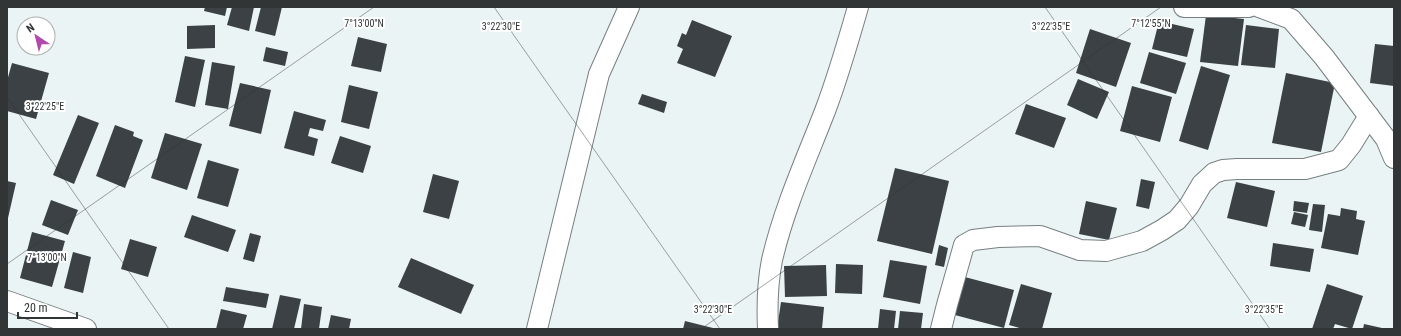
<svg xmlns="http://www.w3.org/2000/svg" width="1401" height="336" viewBox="0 0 1401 336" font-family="'Roboto Condensed',sans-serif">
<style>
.building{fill:#3b4144}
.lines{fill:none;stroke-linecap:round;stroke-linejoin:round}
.minor-casing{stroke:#777f80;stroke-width:22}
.minor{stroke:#fff;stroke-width:20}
.ticks{fill:none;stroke:#313535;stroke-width:1;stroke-opacity:0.45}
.ticks-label{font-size:10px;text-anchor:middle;fill:#313535;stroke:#fff;stroke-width:4;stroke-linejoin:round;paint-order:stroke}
</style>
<rect width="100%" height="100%" fill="#ebf4f5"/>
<g class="building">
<path d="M205 7H227L225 16 204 11Z"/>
<path d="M232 7H254L249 31 227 25Z"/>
<path d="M261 7H282L275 36 255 31Z"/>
<path d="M1206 15 1244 19 1238 66 1200 62Z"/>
<path d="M692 20 732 36 715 77 677 63 683 49 677 46 682 33 686 35Z"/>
<path d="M1159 21 1194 29 1187 57 1152 49Z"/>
<path d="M215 25V48L187 49V26Z"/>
<path d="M1246 25 1279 29 1275 68 1241 65Z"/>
<path d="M1090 29 1131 43 1116 87 1076 73Z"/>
<path d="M358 37 387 44 381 72 351 66Z"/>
<path d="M1375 44 1394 46V86L1370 83Z"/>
<path d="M266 47 288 52 285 66 263 61Z"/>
<path d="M1149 52 1186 63 1176 94 1140 83Z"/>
<path d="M185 56 205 60 195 107 175 102Z"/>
<path d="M212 62 235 66 228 109 205 105Z"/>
<path d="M12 63 49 73 36 119 7 111V81Z"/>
<path d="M1201 66 1230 75 1208 150 1179 141Z"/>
<path d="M1286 73 1335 83 1321 152 1272 143Z"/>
<path d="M1078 79 1109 92 1097 119 1067 105Z"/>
<path d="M240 83 271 90 261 134 229 126Z"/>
<path d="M349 85 378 92 369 129 341 122Z"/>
<path d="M1132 86 1172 97 1160 142 1120 131Z"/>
<path d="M642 94 667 102 664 113 638 104Z"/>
<path d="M1026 104 1066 118 1054 148 1015 134Z"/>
<path d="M294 111 326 120 323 131 310 128 308 136 318 139 314 156 284 148Z"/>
<path d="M78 115 99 123 74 184 53 175Z"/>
<path d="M115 125 134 132 133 136 143 140 125 188 96 176Z"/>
<path d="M165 133 202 144 187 190 151 178Z"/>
<path d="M340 136 371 146 363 173 331 163Z"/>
<path d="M208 160 239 169 228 207 197 198Z"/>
<path d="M895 168 949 181 932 254 877 241Z"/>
<path d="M433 174 459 181 449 219 423 212Z"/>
<path d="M1141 179 1155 182 1149 209 1136 206Z"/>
<path d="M7 181 16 183 8 218H7Z"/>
<path d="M1236 182 1275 191 1267 227 1227 218Z"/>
<path d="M51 200 78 210 68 235 42 225Z"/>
<path d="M1086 201 1117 208 1109 240 1079 234Z"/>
<path d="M1294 201 1309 203 1307 213 1293 211Z"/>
<path d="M1313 204 1325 205 1322 232 1309 230Z"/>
<path d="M1341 208 1357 211 1356 219 1365 221 1358 255 1321 248 1328 214 1340 216Z"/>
<path d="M1294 212 1308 215 1305 227 1291 224Z"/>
<path d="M192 215 236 230 228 252 184 237Z"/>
<path d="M32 232 65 241 52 287 20 278Z"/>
<path d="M250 233 261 236 254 262 243 259Z"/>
<path d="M130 239 157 247 148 277 121 269Z"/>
<path d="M1273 243 1314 249 1310 272 1270 266Z"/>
<path d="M939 245 948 248 944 267 935 265Z"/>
<path d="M73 252 91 257 83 293 64 288Z"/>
<path d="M411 258 474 285 461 314 398 287Z"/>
<path d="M890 260 927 266 920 304 883 297Z"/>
<path d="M836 264 863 265 862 294 835 293Z"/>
<path d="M826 265 827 296 785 297 784 266Z"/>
<path d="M961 276 1014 290 1004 328 951 314Z"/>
<path d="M1021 284 1052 293 1042 329H1023L1009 325Z"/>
<path d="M1327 284 1363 296 1352 329 1335 324 1333 329H1312Z"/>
<path d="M226 287 269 294 266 308 223 301Z"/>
<path d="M280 295 301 299 294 329H272Z"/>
<path d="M781 302 824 307 822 329H777Z"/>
<path d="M304 304 322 307 319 329H301Z"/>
<path d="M221 309 247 315 243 329H216Z"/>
<path d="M880 309 896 311 894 329H878Z"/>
<path d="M900 311 923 313 921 329H898Z"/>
<path d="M331 315 351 319 349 329H328Z"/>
<path d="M685 321 713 328V329H683Z"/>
<path d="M1364 324 1382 328V329H1363Z"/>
</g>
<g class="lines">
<g class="minor-casing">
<g id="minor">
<path d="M1184 7H1249"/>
<path d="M1259 7 1291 19 1324 57 1386 139 1394 158"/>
<path d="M7 301 86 329"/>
<path d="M537 329 599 74 629 7"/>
<path d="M768 329C767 308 768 280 772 260 784 208 806 160 825 111 838 77 848 42 858 7"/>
<path d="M941 329 947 305 964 245 973 240 998 237 1040 236 1080 250 1106 251 1142 241 1162 230 1177 220 1189 206 1202 184 1214 173 1223 170 1237 169H1305L1339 160 1351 145 1369 116"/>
</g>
</g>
<use href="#minor" class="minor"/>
</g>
<path class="ticks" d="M494 7 720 329M1045 7 1270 329M7 97 169 329M7 264 374 7M701 329 1161 7"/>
<g class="ticks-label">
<text x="364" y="27">7°13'00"N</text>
<text x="1151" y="27">7°12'55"N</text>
<text x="501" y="30">3°22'30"E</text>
<text x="1051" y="30">3°22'35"E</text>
<text x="45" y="110">3°22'25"E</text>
<text x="47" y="261">7°13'00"N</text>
<text x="713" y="313">3°22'30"E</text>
<text x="1264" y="313">3°22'35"E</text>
</g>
<rect width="1401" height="336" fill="none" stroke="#313535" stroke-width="16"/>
<g transform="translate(36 36) rotate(325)"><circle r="19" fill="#ffffff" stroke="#adaeae"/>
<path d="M0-3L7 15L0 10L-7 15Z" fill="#b24aad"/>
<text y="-6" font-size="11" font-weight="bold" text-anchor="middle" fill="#313535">N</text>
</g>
<path d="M18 312v6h59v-6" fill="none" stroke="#313535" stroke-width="2"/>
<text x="24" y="312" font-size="12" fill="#313535" stroke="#ffffff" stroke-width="3" paint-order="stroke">20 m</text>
</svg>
